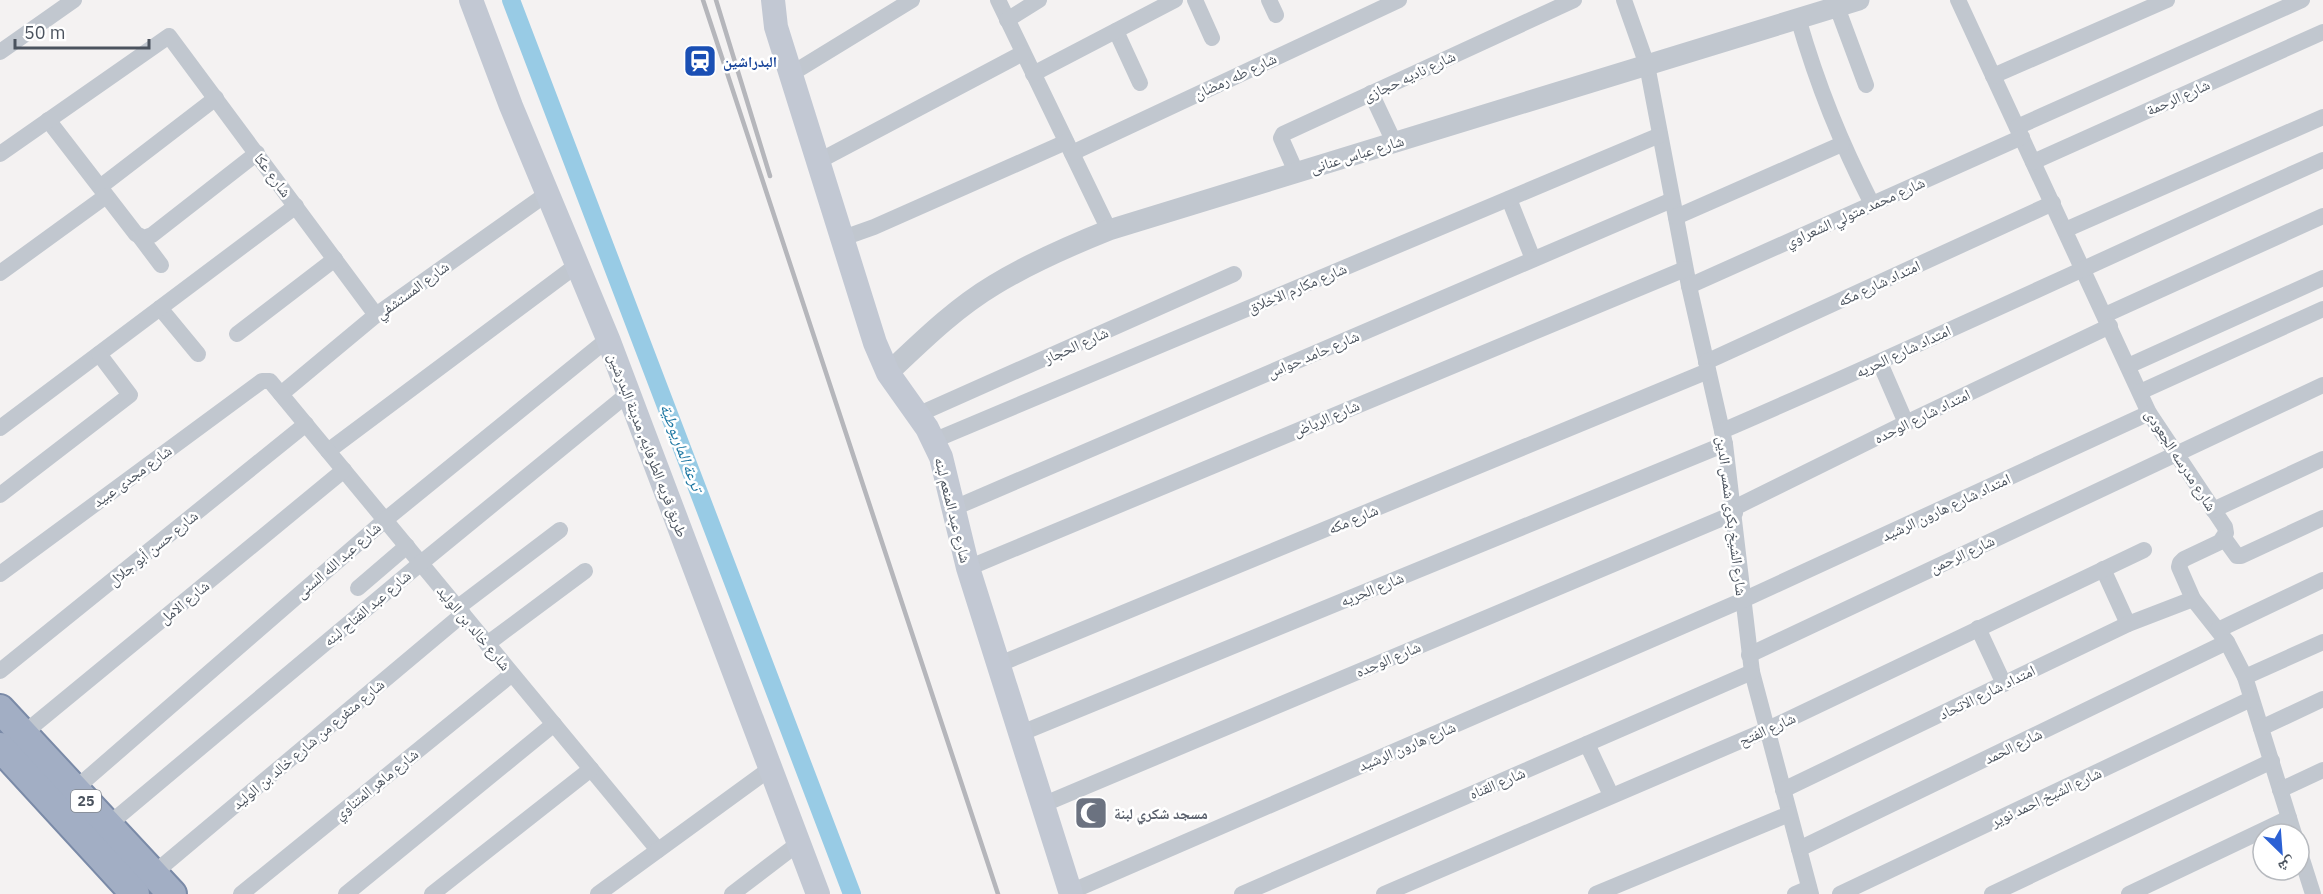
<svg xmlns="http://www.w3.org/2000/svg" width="2323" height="894" viewBox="0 0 2323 894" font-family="'IBM Plex Sans','Noto Naskh Arabic',sans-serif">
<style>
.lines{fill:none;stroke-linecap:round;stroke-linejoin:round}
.canal{stroke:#98cbe5;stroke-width:18}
.trunk-casing{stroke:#7a8aa7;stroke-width:32}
.minor{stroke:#c1c7cf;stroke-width:16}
.tertiary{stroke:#c1c7cf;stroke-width:21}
.secondary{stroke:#c2c8d3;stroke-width:24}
.trunk{stroke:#a2aec4;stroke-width:28}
.rail{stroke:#b5b6bb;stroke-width:4.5}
.labels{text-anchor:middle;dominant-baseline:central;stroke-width:5;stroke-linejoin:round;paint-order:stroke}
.shield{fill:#fff;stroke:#81878e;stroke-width:1.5}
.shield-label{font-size:14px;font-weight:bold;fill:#4b535e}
.transit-label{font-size:15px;font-weight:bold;fill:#164399;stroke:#fff;text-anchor:start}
.street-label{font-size:15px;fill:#4b535e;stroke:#fff}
.worship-label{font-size:15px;font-weight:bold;fill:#5b616d;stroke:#fff;text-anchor:start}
.water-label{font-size:16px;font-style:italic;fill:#1b75a1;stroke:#fff}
</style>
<rect width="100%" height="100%" fill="#f4f2f2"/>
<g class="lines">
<path class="canal" d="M511 0 852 894"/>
<g class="trunk-casing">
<g id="trunk">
<path d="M0 709 172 894"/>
<path d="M0 747 135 894"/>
</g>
</g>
<g class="minor">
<path d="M998 0 1109 230"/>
<path d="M1195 0 1212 38"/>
<path d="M1269 0 1276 15"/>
<path d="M1624 0 1647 65 1689 286 1725 444 1752 672 1811 894"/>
<path d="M1958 0 2149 413 2225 527 2226 533 2220 542 2184 559 2180 563 2179 567 2193 599 2227 642 2245 677 2294 834"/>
<path d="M1837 7 1866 85"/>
<path d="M1798 18C1818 87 1840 141 1872 204"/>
<path d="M1007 20 1039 0"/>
<path d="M1116 31 1140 83"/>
<path d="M0 52 74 0"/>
<path d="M791 74 912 0"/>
<path d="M1033 74 1175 0"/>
<path d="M1993 76 2167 0"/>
<path d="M1371 93 1394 142"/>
<path d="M48 120 136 234 144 238 152 235 257 153"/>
<path d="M2017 127 2302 0"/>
<path d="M1072 153 1399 0"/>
<path d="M0 154 169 36 376 315"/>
<path d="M819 161 1023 53"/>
<path d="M2033 162 2323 32"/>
<path d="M1296 172 1281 138 1283 134 1574 0"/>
<path d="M100 187 216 98"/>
<path d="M1509 199 1533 259"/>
<path d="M1676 217 1842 144"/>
<path d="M2065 230 2323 117"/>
<path d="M140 237 161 265"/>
<path d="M843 238 874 227 1066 142"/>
<path d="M0 273 106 196"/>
<path d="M1689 286 2022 137"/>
<path d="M160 308 198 354"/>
<path d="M2105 315 2323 216"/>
<path d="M237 334 335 259"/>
<path d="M1706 362 2053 203"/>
<path d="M1880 363 1906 423"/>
<path d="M2128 366 2323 278"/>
<path d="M2140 392 2323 309"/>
<path d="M281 394 376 315 548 193"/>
<path d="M917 415 1234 274"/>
<path d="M0 428 296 206"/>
<path d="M1722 431C1924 344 2122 250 2323 160"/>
<path d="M935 440 1660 135"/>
<path d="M328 451 577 265"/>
<path d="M0 495 130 395 99 354"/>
<path d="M954 508 1672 200"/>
<path d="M1734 508 1906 423 2110 326"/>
<path d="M2213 510 2323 459"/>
<path d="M2224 538 2237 556H2241L2323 518"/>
<path d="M968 568 1685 269"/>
<path d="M2103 569 2128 624"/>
<path d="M0 574 262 381H270L658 850"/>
<path d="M358 588 407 546"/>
<path d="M457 608 560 530"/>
<path d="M1978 628 2004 684"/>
<path d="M2218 630 2323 580"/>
<path d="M487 644 585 571"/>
<path d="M1749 655 2323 385"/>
<path d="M997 665 1708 371"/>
<path d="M0 671 306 424"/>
<path d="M2245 677 2323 642"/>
<path d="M2261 728 2323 699"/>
<path d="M23 734 344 470"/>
<path d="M1019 734 1725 444"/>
<path d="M1587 744 1611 795"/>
<path d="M75 789 385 520 608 339"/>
<path d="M1783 790 2128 624 2193 599"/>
<path d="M2280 790 2323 770"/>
<path d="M1042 805 1735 513"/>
<path d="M108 825 421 563 629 393"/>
<path d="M1799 849 2227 642"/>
<path d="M2299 850 2313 894"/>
<path d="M153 874 463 614"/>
<path d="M1070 892 1743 600 2149 413"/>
<path d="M241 894 512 674"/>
<path d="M346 894 554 724"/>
<path d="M432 894 591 769"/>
<path d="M598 894 771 768"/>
<path d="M732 894 799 843"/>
<path d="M1242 894 1752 672"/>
<path d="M1384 894 1766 730 2144 550"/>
<path d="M1596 894 1789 814"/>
<path d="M1795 894 1809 888"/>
<path d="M1840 894 2251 699"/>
<path d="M1992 894 2272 761"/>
<path d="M2129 894 2289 818"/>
</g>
<path class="tertiary" d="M888 373C921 342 954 309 994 285 1030 263 1069 246 1109 230L1859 0"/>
<g class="secondary">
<path d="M471 0 511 106 608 339 818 894"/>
<path d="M773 0 776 27 875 343 888 373 927 428 941 457 968 568 1071 894"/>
</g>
<use href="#trunk" class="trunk"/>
<g class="rail">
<path d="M703 0 998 894"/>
<path d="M716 0 770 176"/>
</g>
</g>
<defs>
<g id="station-square" transform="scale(1.725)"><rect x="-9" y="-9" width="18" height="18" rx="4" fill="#1a4fb4" stroke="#fff"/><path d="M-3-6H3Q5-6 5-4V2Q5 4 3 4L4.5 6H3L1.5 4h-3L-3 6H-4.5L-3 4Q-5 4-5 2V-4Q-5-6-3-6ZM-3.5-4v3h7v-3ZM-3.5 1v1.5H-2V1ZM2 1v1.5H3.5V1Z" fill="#fff"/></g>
<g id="mosque-square" transform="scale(1.725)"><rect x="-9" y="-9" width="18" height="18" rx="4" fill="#6b7280" stroke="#fff"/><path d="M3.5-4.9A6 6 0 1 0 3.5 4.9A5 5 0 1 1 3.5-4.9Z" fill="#fff"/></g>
</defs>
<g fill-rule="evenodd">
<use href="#station-square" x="700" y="61"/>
<use href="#mosque-square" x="1091" y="813"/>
</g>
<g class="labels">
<rect class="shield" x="71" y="790" width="30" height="22" rx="4.5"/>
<g class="shield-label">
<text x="86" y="801">25</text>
</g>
<g class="transit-label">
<text x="723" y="61">البدراشين</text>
</g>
<g class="street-label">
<text transform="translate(1235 76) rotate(-25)">شارع طه رمضان</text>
<text transform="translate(1409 76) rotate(-25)">شارع ناديه حجازى</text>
<text transform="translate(2178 97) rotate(-24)">شارع الرحمة</text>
<text transform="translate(1357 154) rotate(-17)">شارع عباس عنانى</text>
<text transform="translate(273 175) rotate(53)">شارع عكا</text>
<text transform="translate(1855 212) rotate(-24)">شارع محمد متولي الشعراوي</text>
<text transform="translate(1879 283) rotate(-25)">امتداد شارع مكه</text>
<text transform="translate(1297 288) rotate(-23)">شارع مكارم الاخلاق</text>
<text transform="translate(412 290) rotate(-36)">شارع المستشفي</text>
<text transform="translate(1076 345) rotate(-24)">شارع الحجاز</text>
<text transform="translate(1903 351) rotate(-25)">امتداد شارع الحريه</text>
<text transform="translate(1313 354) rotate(-23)">شارع حامد حواس</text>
<text transform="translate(1922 416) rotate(-26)">امتداد شارع الوحده</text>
<text transform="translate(1326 418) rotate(-23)">شارع الرياض</text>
<text transform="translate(648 445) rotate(69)">طريق قريه الطرفايه, مدينة البدرشين</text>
<text transform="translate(2181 460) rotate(57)">شارع مدرسه الجعودى</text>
<text transform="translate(132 476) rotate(-36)">شارع مجدى عبيد</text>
<text transform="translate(1946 507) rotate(-25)">امتداد شارع هارون الرشيد</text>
<text transform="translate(953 510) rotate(76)">شارع عبد المنعم لبنه</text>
<text transform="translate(1732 516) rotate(83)">شارع الشيخ بكرى شمس الدين</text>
<text transform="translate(1353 519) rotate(-23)">شارع مكه</text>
<text transform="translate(153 548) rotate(-39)">شارع حسن أبو جلال</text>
<text transform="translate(1962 554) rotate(-25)">شارع الرحمن</text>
<text transform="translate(338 560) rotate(-41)">شارع عبد الله السنى</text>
<text transform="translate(1372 589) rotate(-22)">شارع الحريه</text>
<text transform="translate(184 602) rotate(-39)">شارع الامل</text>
<text transform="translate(367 608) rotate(-40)">شارع عبد الفتاح لبنه</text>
<text transform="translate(474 628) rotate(50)">شارع خالد بن الوليد</text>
<text transform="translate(1388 659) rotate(-23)">شارع الوحده</text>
<text transform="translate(1987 692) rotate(-26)">امتداد شارع الاتحاد</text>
<text transform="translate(1767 729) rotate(-24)">شارع الفتح</text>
<text transform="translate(308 744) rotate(-40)">شارع متفرع من شارع خالد بن الوليد</text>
<text transform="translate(1407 746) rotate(-23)">شارع هارون الرشيد</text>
<text transform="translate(2013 746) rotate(-26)">شارع الحمد</text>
<text transform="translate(1497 783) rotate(-23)">شارع القناه</text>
<text transform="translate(376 784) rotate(-39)">شارع ماهر المتناوي</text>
<text transform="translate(2046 797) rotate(-25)">شارع الشيخ احمد نوير</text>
</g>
<g class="worship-label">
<text x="1114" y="813">مسجد شكري لبنة</text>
</g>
<g class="water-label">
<text transform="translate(682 447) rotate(69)">ترعة الماريوطية</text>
</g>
</g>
<g transform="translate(2281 852) rotate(155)"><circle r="28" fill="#ffffff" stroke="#b7babf" stroke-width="1.5"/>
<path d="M0-4.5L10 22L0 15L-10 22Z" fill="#2c61d4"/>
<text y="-9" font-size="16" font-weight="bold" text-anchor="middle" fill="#4b535e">ش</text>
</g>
<path d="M15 39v9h134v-9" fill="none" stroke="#4b535e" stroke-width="3"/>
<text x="24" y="39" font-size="18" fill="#4b535e" stroke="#ffffff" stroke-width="4.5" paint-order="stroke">50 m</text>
</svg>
